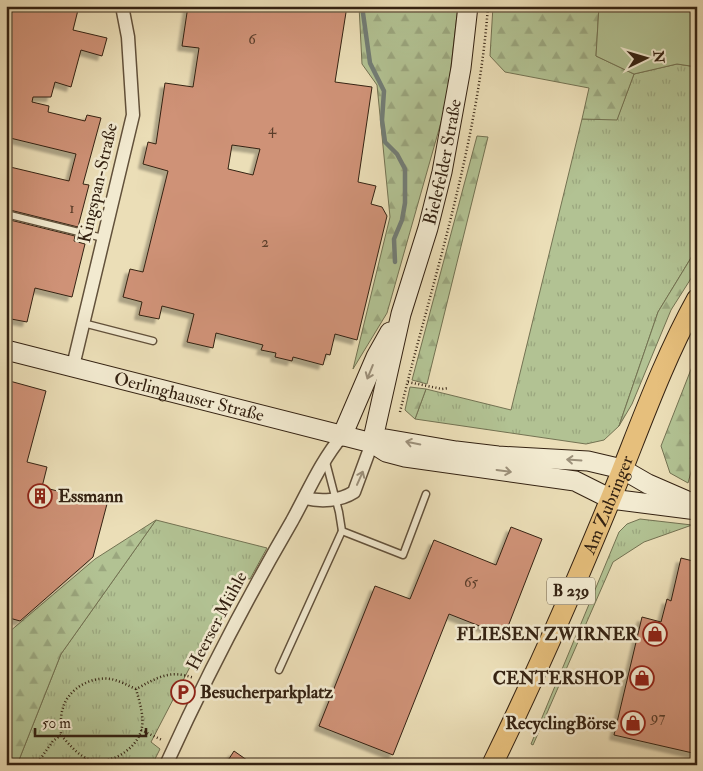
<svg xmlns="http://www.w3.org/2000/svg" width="703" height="771" viewBox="0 0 703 771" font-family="'IM FELL Double Pica',serif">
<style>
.grass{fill:url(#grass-tufts);stroke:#737252}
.forest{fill:url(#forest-firs);stroke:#737252}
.garden{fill:#b2c293;stroke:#737252}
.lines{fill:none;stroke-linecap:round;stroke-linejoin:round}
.stream{stroke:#727d76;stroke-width:4.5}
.building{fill:#cf9277;stroke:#342212;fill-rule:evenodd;filter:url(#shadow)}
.lane-casing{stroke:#62513b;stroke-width:9}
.street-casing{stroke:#62513b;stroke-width:15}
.secondary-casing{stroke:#342212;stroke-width:21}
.primary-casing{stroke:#342212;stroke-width:22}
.path{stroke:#342212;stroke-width:2.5;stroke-dasharray:1 2.5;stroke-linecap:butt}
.lane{stroke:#f2ead0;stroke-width:6}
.street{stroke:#f2ead0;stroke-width:12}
.secondary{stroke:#f2ead0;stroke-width:19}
.primary{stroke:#e6bf7c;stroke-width:20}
.oneway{stroke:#9c907a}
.labels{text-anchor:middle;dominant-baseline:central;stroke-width:5;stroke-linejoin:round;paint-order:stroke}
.number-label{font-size:15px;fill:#5b3e2b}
.shield{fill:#f2ead0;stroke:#6d5e4b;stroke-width:1}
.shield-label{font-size:16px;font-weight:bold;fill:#342212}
.street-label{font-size:18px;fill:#342212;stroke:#f2ead0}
.poi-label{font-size:18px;font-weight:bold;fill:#342212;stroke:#f2ead0;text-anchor:end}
</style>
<defs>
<pattern id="grass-tufts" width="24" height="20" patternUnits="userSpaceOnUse" patternTransform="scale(1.25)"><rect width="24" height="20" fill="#b2c293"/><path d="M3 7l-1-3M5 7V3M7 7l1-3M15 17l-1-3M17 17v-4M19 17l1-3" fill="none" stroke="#9aa67e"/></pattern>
<pattern id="forest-firs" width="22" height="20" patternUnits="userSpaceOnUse" patternTransform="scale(1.25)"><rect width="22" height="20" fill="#b2c293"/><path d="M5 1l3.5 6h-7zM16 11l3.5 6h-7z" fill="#9aa67e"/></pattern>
<filter id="shadow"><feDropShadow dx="-4.5" dy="4.5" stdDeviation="1" flood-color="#0004"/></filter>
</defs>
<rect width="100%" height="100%" fill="#ebdeb7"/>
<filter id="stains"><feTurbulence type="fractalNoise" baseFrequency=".004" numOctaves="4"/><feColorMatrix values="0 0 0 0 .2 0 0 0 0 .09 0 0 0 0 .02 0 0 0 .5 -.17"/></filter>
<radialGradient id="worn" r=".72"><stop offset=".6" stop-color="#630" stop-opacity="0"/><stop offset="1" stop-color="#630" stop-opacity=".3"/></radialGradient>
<g class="grass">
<path d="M677 64 697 67V248L658 312 619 426 604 440 586 444 415 419 426 389 511 410 582 119H617L634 74Z"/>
<path d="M640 519 692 525 644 542 613 562 533 745 531 744 619 532 627 524Z"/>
<path d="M156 520 267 548 250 579 244 578 209 641 204 640 151 742 160 749 152 765H17L61 654Z"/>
</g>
<g class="forest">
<path d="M359 6H458L447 101 387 313 353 369 390 217 377 85 362 64Z"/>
<path d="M493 6H599L596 56 634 74 617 120 582 119 589 88 505 72 490 56Z"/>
<path d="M477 136 488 137 427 384 412 380Z"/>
<path d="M697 248V269L671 310 632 404 619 426 658 312Z"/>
<path d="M697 354V450L688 483 670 473 661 446Z"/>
<path d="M410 387 426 389 415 419 405 410Z"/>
<path d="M156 520 61 654 17 765H6V631L9 632 95 559Z"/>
</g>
<path class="garden" d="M599 6H697V67L677 64 634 74 596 56Z"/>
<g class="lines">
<path class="stream" d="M362 6 370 63 384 91 382 120 385 142 397 154 405 169V203L402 220 394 239 395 262"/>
</g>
<g class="building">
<path d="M6 6H79L73 30 107 38 102 56 81 50 71 87 55 82 51 97H33L32 102 49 106 48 112 85 121 87 115 101 118 83 184 89 185 78 227 6 209V166L69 181 76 154 6 137Z"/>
<path d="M188 6H347L335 82 372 87 358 182 376 186 371 204 382 207 387 216 357 340 335 334 330 355 326 354 323 365 293 357 292 361 275 357 276 353 261 350 263 345 216 333 213 348 187 342 194 314 162 306 159 319 139 315 142 302 123 297 130 269 143 272 168 171 143 164 148 142 156 144 165 83 193 87 199 48 182 46ZM232 145 260 149 253 175 228 169Z"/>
<path d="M6 219 75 236 74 241 85 244 72 297 35 288 27 322 6 318Z"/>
<path d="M6 380 46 391 27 462 47 467 42 487 107 504 93 557 20 621 6 617Z"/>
<path d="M511 527 542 539 507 629 503 627 500 634 449 614 393 755 319 726 375 586 410 599 434 540 496 565Z"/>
<path d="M681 558 697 562V754L614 735 642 617 661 622 667 599 671 601Z"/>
<path d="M234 751 254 765H225Z"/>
</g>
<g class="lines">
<g class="lane-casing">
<g id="lane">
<path d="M6 214 103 238"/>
<path d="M83 323 153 341"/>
<path d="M326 462 339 512 342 531 403 555 426 494"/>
<path d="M279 670 342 531"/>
</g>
</g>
<g class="street-casing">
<g id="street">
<path d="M73 366 133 115 128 37 122 6"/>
<path d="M305 498C321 502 340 501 354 492L372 443"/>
<path d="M166 765C204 681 246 600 292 521 308 492 321 461 342 436"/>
</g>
</g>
<g class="secondary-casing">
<g id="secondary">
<path id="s1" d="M6 350 372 443 386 452 405 457 575 481 611 499 697 510"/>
<path d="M342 436 376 357 390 332"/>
<path id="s2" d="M372 443 401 314 428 228 442 172 461 68 468 6"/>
<path d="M372 443 386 439 456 451 498 456 588 461 622 469 648 484 694 504"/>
</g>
</g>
<g class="primary-casing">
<g id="primary">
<path id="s3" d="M492 765C535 677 574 588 611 498 638 432 662 362 697 299"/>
</g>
</g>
<g class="path">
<path d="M487 10 495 6"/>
<path d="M408 382 442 389 449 388"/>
<path d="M400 412C433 278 478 145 488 6"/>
<path d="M136 689C139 700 144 715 142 727 138 751 105 769 84 757 75 752 68 743 61 735 61 727 60 716 63 708 68 689 91 676 110 679 118 680 127 685 136 689 157 678 169 669 194 678"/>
<path d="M141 730 162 740"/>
<path d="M36 765 53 741 61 735"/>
<path d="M82 765 85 758"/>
</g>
<use href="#lane" class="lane"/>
<use href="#street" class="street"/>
<use href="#secondary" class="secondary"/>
<use href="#primary" class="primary"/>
</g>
<defs><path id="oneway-shaft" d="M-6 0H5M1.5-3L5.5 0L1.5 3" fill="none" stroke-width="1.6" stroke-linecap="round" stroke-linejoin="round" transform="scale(1.25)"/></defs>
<g class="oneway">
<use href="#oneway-shaft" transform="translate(370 372) rotate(112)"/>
<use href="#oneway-shaft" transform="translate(413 443) rotate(-169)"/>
<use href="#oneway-shaft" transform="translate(574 460) rotate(-176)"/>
<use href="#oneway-shaft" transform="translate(504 471) rotate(8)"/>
<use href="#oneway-shaft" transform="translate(360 478) rotate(-66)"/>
</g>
<defs>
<g id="building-ring" transform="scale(1.25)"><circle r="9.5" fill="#f2ead0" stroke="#8f2418" stroke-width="1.5"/><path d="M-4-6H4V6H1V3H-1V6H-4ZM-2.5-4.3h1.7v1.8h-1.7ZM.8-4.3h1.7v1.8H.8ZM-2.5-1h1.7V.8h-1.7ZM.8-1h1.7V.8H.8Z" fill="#8f2418"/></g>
<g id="shop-ring" transform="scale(1.25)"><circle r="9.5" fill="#f2ead0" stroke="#8f2418" stroke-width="1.5"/><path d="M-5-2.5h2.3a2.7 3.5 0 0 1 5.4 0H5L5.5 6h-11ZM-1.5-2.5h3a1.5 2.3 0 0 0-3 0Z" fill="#8f2418"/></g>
<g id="parking-ring" transform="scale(1.25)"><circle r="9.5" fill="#f2ead0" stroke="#8f2418" stroke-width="1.5"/><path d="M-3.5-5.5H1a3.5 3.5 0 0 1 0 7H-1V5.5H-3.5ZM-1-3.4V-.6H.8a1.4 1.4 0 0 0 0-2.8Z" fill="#8f2418"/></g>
</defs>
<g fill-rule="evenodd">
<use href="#building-ring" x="40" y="496"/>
<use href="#shop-ring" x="655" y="634"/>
<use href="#shop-ring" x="642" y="678"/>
<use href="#parking-ring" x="183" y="692"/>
<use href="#shop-ring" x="633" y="723"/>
</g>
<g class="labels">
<g class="number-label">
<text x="252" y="39">6</text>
<text x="272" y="129">4</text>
<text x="72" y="208">1</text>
<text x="265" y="242">2</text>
<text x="471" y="582">65</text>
<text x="658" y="717">97</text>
</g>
<rect class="shield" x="547" y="577.5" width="48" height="27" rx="4"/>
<g class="shield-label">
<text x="571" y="591">B 239</text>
</g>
<g class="street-label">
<text stroke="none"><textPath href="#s2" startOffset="290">Bielefelder Straße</textPath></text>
<text transform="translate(98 183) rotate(-77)">Kingspan-Straße</text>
<text stroke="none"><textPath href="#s1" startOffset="189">Oerlinghauser Straße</textPath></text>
<text stroke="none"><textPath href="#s3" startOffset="285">Am Zubringer</textPath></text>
<text transform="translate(217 621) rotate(-62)">Heerser Mühle</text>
</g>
<g class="poi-label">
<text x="58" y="496" text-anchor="start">Essmann</text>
<text x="638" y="634">FLIESEN ZWIRNER</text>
<text x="624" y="678">CENTERSHOP</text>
<text x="200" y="692" text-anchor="start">Besucherparkplatz</text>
<text x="616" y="723">RecyclingBörse</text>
</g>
</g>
<rect width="703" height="771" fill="none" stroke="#ebdeb7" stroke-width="25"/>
<rect x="8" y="8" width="688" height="756" fill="none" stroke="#342212" stroke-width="2.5"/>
<rect x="12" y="12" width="678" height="746" fill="none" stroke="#342212"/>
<g transform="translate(646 58) rotate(85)" stroke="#f2ead0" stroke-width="4" paint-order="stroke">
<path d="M0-4L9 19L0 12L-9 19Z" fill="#342212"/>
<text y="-8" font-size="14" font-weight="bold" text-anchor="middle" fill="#342212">N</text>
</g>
<path d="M35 728v8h111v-8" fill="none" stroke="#342212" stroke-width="2.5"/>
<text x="42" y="728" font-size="15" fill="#342212" stroke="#f2ead0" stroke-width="4" paint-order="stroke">50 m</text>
<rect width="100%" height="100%" filter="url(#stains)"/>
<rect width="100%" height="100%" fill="url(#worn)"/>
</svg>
